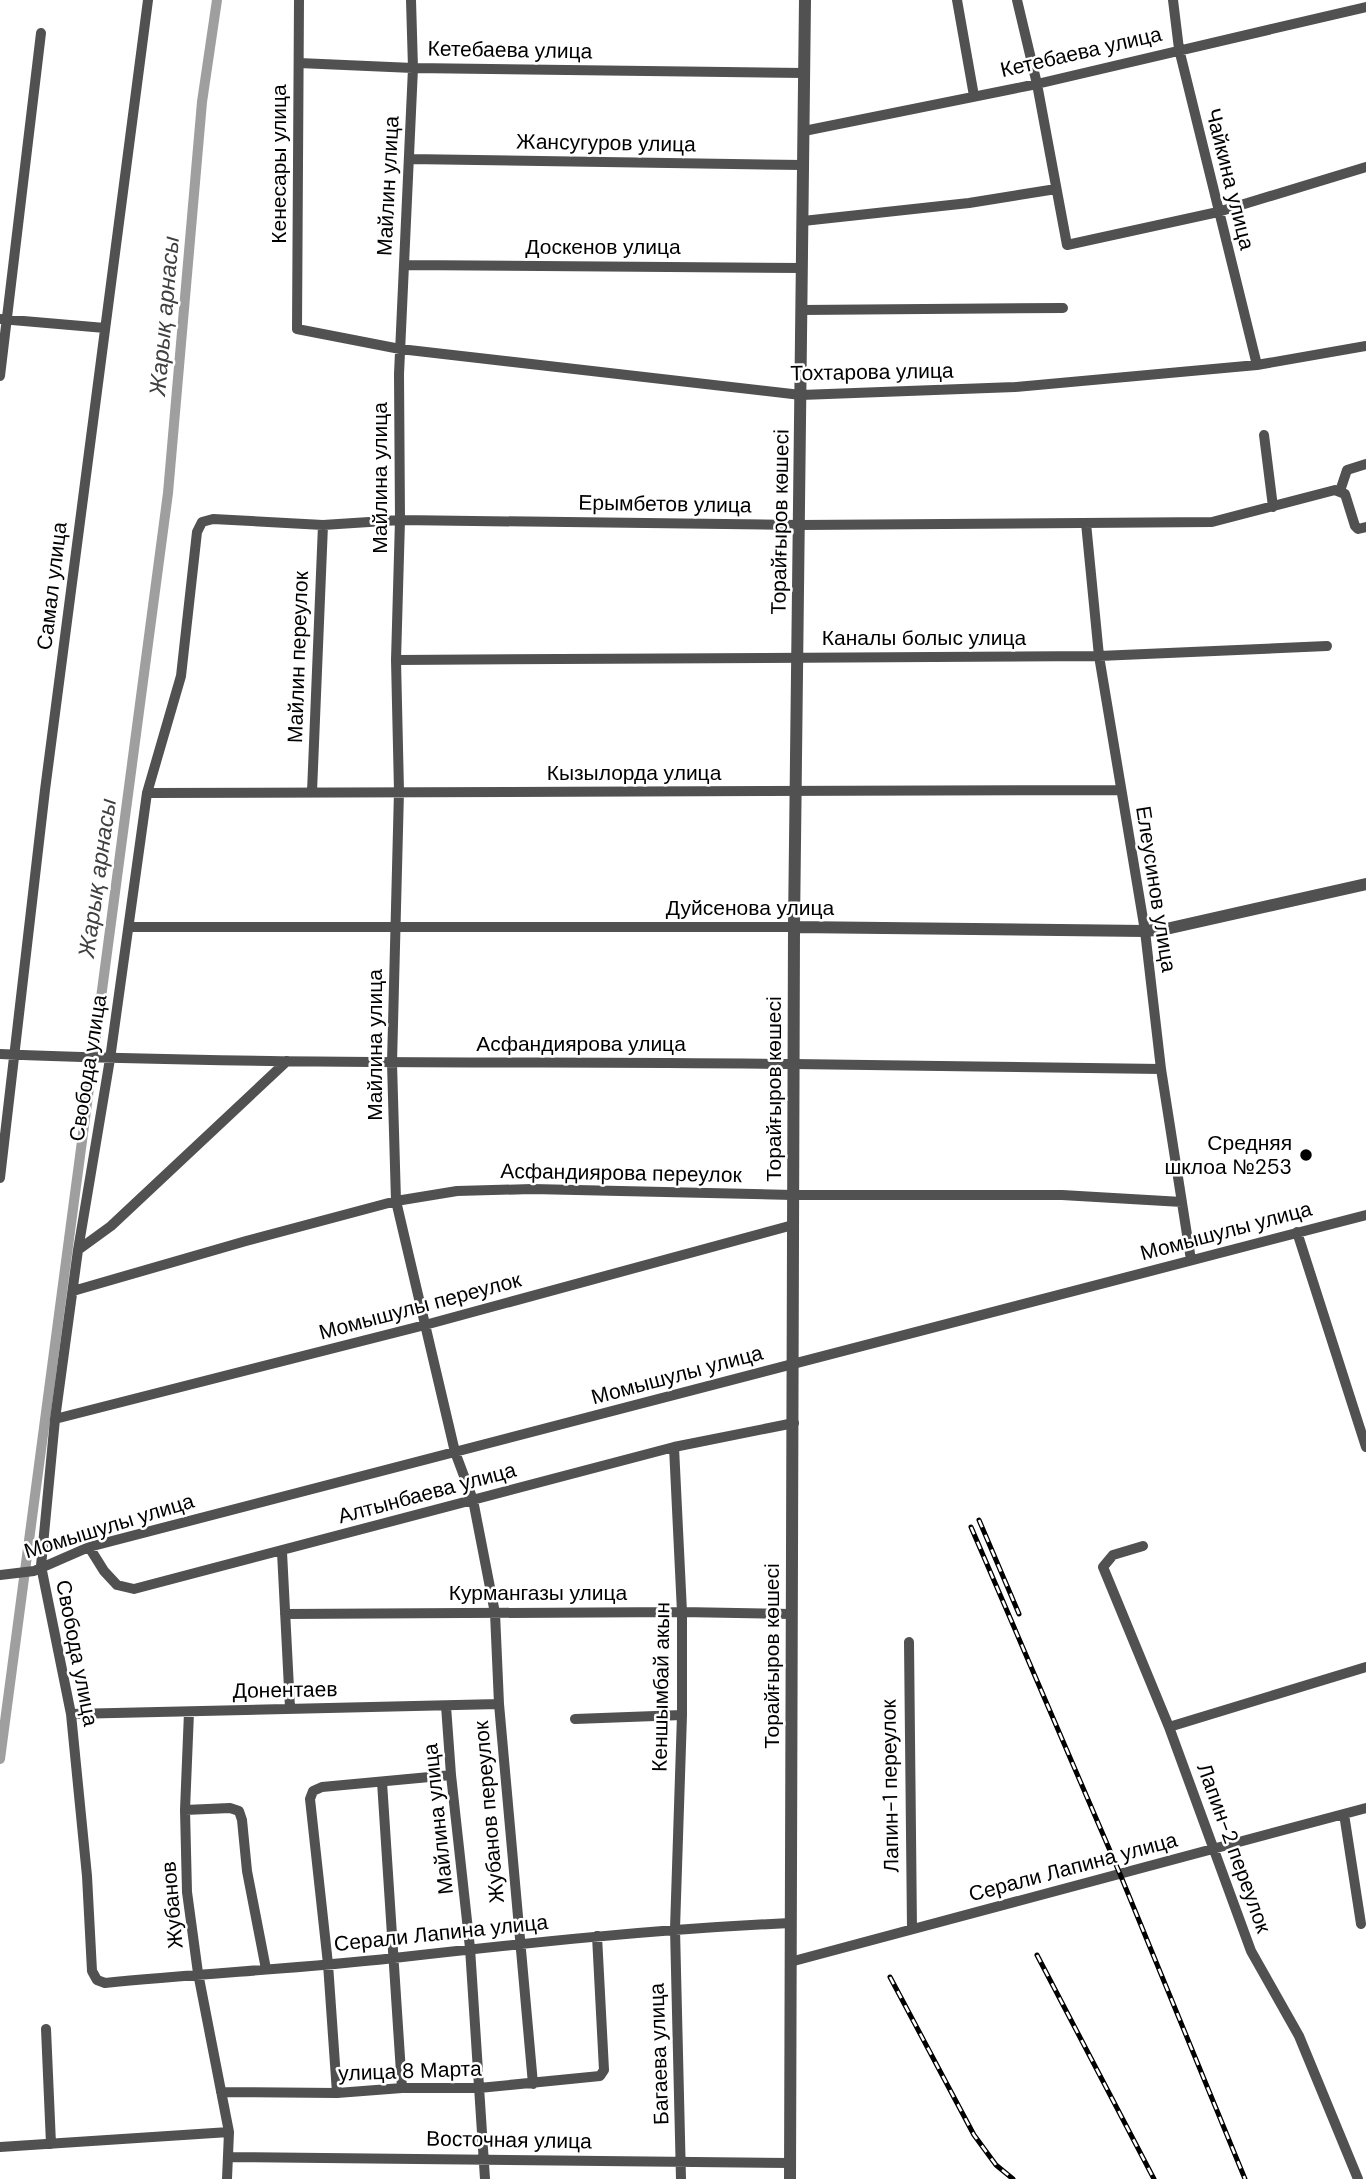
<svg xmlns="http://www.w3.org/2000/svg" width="1366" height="2179" viewBox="0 0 1366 2179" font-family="'DM Sans',sans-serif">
	<rect width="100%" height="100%" fill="#fff"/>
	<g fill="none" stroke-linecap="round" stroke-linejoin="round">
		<path stroke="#9f9f9f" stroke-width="10" d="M0 1759 168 493 202 102 217 0"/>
		<path stroke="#515151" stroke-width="10" d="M299 0 297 329 400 349 801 395 1015 387 1257 365 1366 346
			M411 0 413 68 399 374 400 520 396 660 399 791 392 1063 396 1201 455 1452 473 1500 495 1613 499 1704 533 2084
			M957 0 974 96
			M1017 0 1037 84 1067 245 1218 212 1366 167
			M1173 0 1179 49 1257 365
			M299 63 413 68 804 73
			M804 131 1037 84 1366 7
			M409 159 803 165
			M803 221 969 203 1056 189
			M404 265 802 268
			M801 310 1063 308
			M0 319 105 328
			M0 376 41 33
			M1264 435 1273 507
			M1340 491 1347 470 1366 464
			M1086 523 1099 656 1145 931 1161 1069 1191 1260
			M396 660 1099 656 1327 646
			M312 792 323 525
			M147 793 1120 790
			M129 927H794
			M0 1054C264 1065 529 1061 794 1064 916 1065 1039 1068 1161 1069
			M0 1178 45 790 148 0
			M1297 1232 1366 1447
			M78 1250 111 1226 287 1061
			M73 1291 246 1241 396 1201 457 1191 532 1189 793 1195H1062L1182 1202
			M55 1419 425 1325 793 1225
			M674 1447 682 1612V1715L675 1929 681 2179
			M1143 1546 1113 1555 1103 1567 1169 1727 1251 1951 1299 2036 1358 2179
			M89 1547 104 1571 117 1585 134 1589 674 1447 794 1423
			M282 1552 290 1708
			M0 1575 34 1571 89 1547 1366 1215
			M285 1614 682 1612 792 1614
			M909 1642 912 1929
			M446 1706 451 1775 470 1948 485 2179
			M189 1712 185 1810 187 1892 198 1973 229 2132 227 2179
			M71 1714 499 1704
			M575 1719 682 1715
			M1169 1727 1366 1667
			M382 1782 402 2088
			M185 1810 230 1808 239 1811 242 1820 247 1871 266 1969
			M1344 1814 1361 1924
			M790 1923C657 1929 526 1943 394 1958 298 1969 201 1973 105 1983L97 1980 92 1971 87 1876 71 1714 41 1566 55 1419 78 1250 110 1059 147 793 181 676 197 532 202 522 213 519 323 525 400 520 799 525 1212 522 1335 490 1345 494 1355 526 1358 529 1366 527
			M790 1962 1366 1808
			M46 2029 51 2144
			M221 2092 337 2093 402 2088H479L600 2076 604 2070 597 1936
			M337 2093 328 1964 310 1799 313 1791 322 1787 451 1775
			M0 2147 229 2132
			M229 2157 790 2163"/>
		<path stroke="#515151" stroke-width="12" d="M794 927 1145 931 1166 929 1366 884
			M790 2179 794 927 805 0"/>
		<defs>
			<path id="rail" d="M979 1520 1019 1614
				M971 1527 1120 1874 1245 2179
				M1037 1955 1154 2179
				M890 1977 974 2135 996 2165 1013 2179"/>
		</defs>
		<use href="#rail" stroke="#000" stroke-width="5"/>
		<use href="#rail" stroke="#fff" stroke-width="2.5" stroke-dasharray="8" stroke-linecap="butt"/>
	</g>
	<circle fill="#000" stroke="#fff" stroke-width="2.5" cx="1306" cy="1155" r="7"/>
	<g text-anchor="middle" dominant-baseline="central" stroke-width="5" stroke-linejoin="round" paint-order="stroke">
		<g font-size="21" fill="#000" stroke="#fff">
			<text transform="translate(510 50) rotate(1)">Кетебаева улица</text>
			<text transform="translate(1081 52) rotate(-13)">Кетебаева улица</text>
			<text transform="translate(606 143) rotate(1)">Жансугуров улица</text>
			<text transform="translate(279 164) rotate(-90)">Кенесары улица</text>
			<text transform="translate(1230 179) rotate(76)">Чайкина улица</text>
			<text transform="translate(388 186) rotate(-87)">Майлин улица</text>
			<text x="603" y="247">Доскенов улица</text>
			<text transform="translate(872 372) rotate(-1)">Тохтарова улица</text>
			<text transform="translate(380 478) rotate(-90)">Майлина улица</text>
			<text transform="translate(665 504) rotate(1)">Ерымбетов улица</text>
			<text transform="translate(780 522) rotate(-89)">Торайғыров көшесі</text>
			<text transform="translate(52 586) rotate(-83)">Самал улица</text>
			<text x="924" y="638">Каналы болыс улица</text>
			<text transform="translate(298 657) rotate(-88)">Майлин переулок</text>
			<text x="634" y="773">Кызылорда улица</text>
			<text transform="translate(1156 889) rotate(81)">Елеусинов улица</text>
			<text x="750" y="908">Дуйсенова улица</text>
			<text x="581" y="1044">Асфандиярова улица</text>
			<text transform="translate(375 1045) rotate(-90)">Майлина улица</text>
			<text transform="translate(88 1068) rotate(-81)">Свобода улица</text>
			<text transform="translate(774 1089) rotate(-90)">Торайғыров көшесі</text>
			<text transform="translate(621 1173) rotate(1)">Асфандиярова переулок</text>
			<text transform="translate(1226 1231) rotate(-15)">Момышулы улица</text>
			<text transform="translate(420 1306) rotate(-15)">Момышулы переулок</text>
			<text transform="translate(677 1375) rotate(-15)">Момышулы улица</text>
			<text transform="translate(427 1493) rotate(-15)">Алтынбаева улица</text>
			<text transform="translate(109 1526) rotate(-17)">Момышулы улица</text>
			<text x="538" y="1593">Курмангазы улица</text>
			<text transform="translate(77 1653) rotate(79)">Свобода улица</text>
			<text transform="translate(772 1656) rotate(-90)">Торайғыров көшесі</text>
			<text transform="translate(661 1687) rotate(-89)">Кеншымбай акын</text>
			<text transform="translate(285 1690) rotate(-1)">Донентаев</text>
			<text transform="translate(890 1786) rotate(-91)">Лапин-1 переулок</text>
			<text transform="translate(489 1812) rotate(-95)">Жубанов переулок</text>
			<text transform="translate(438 1819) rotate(-96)">Майлина улица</text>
			<text transform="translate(1234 1848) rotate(70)">Лапин-2 переулок</text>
			<text transform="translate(1073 1867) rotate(-15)">Серали Лапина улица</text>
			<text transform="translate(172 1905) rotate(-95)">Жубанов</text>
			<text transform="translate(441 1933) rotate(-6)">Серали Лапина улица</text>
			<text transform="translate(659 2054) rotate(-92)">Багаева улица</text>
			<text transform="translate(410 2071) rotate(-2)">улица 8 Марта</text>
			<text transform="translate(509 2140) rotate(1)">Восточная улица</text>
		</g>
		<g font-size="21" fill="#000" stroke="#fff" text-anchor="end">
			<text x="1292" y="1143">Средняя<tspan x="1292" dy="24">шклоа №253</tspan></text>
		</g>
		<g font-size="23" font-style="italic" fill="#404040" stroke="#fff">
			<text transform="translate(164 316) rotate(-85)">Жарық арнасы</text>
			<text transform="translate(97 878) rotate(-82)">Жарық арнасы</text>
		</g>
	</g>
</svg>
